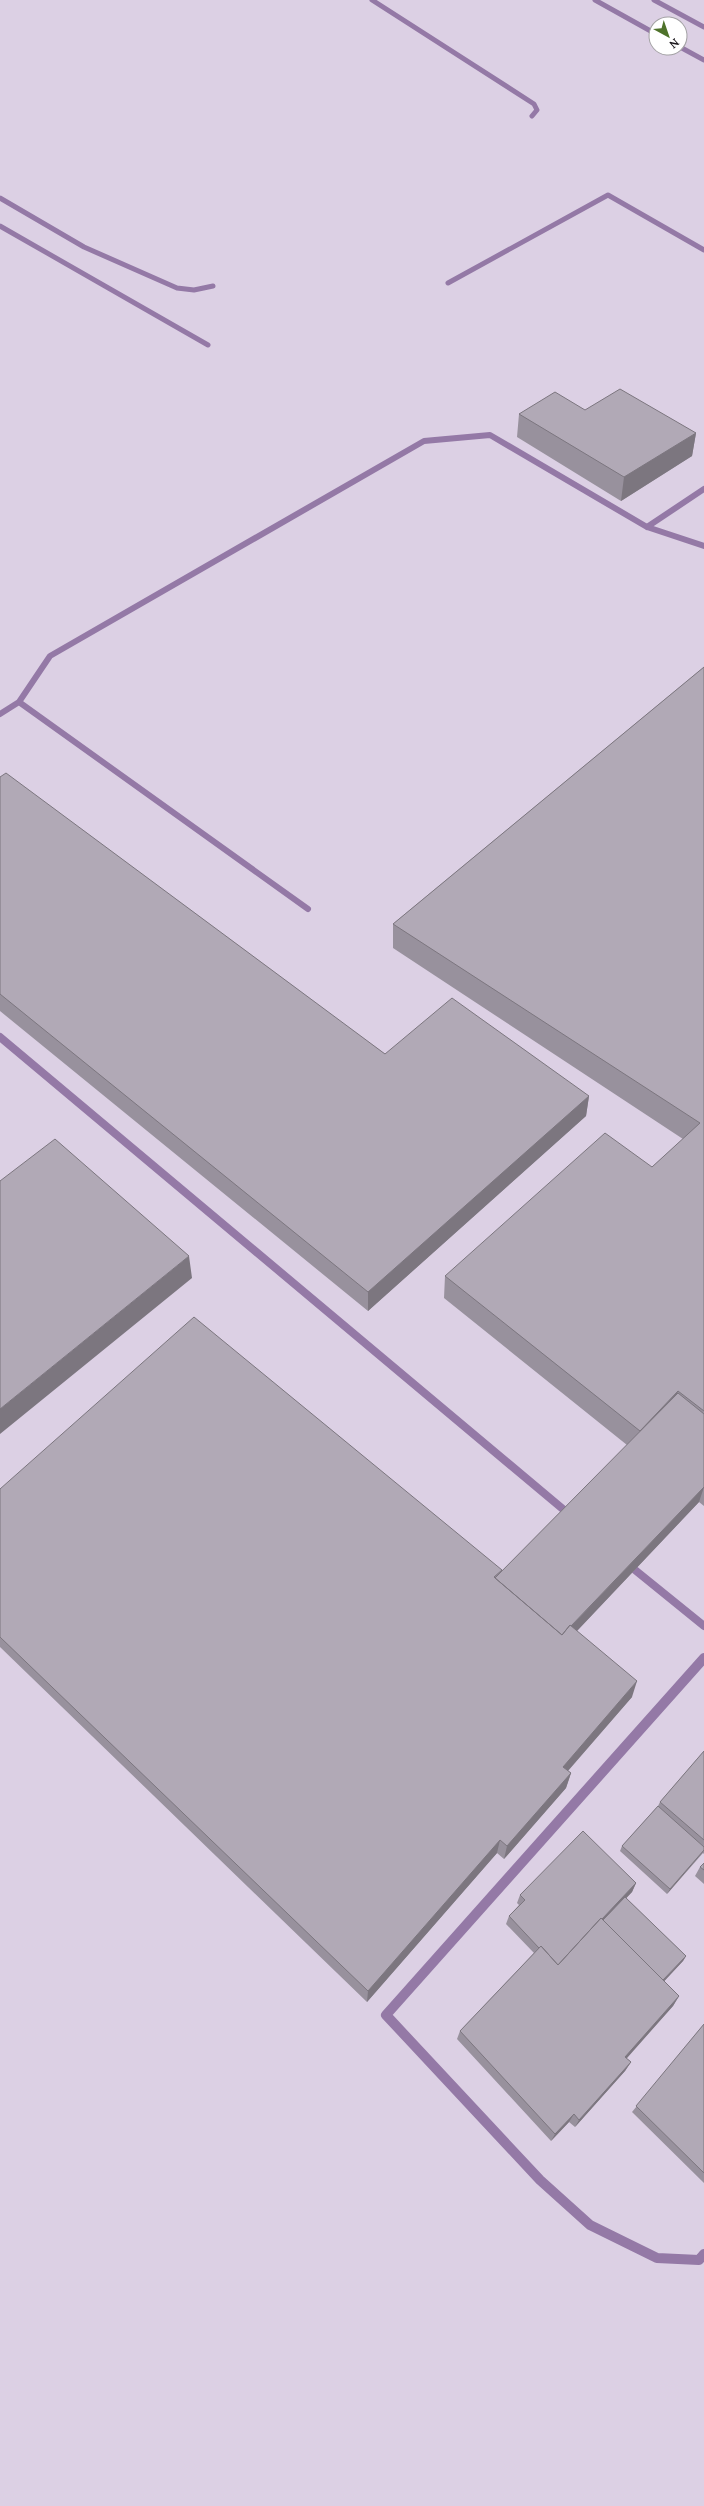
<svg xmlns="http://www.w3.org/2000/svg" width="704" height="2506" viewBox="0 0 704 2506" font-family="Lora,serif">
	<rect width="100%" height="100%" fill="#e5ddeb"/>
	<path fill="#dcd0e4" fill-rule="evenodd" d="M0 0H704V2506H0ZM656 24H680V48H656Z"/>
	<g fill="none" stroke-linecap="round" stroke-linejoin="round">
		<path stroke="#9479a6" stroke-width="5" d="M372 0 534 104 537 110 532 116
			M0 198 84 247 177 288 194 290 213 286
			M0 226 208 345
			M448 283 608 195 704 250"/>
		<path stroke="#9479a6" stroke-width="6" d="M647 527 704 489
			M19 702 308 909
			M0 714 19 702 50 656 424 441 490 435 647 527 704 546"/>
		<path stroke="#9479a6" stroke-width="8" d="M0 1037 570 1515
			M635 1570 704 1626"/>
		<path stroke="#9479a6" stroke-width="10" d="M704 1658 386 2015 540 2180 590 2225 657 2258 699 2260 704 2254"/>
		<path stroke="#9479a6" stroke-width="5" d="M595 0 656 34
			M654 0 704 27
			M680 47 704 60"/>
	</g>
	<path fill="#98919d" d="M585 410 696 433 692 456 621 501 517 437 519 414Z
		M704 667V1506L699 1502 577 1631 632 1697 568 1771 571 1773 566 1788 504 1859 497 1853 367 2002 0 1647V1489L502 1570V1571L627 1445 444 1298 445 1276 652 1167 683 1139 393 948V924Z
		M0 777 385 1054 589 1096 586 1116 368 1311 0 1011Z
		M704 1751V1854L703 1853 667 1894 620 1851 622 1846 658 1806 660 1802Z
		M704 1863V1884L695 1876 700 1867Z
		M636 1883 632 1892 626 1898 686 1956 683 1961 664 1981 679 1996 673 2006 626 2058 631 2062 625 2071 575 2127 569 2122 551 2141 457 2039 460 2031 534 1953 506 1924 509 1916 519 1905 517 1903 520 1895Z
		M704 2024V2183L632 2112Z"/>
	<path fill="#7c767f" d="M696 433 692 456 621 501 624 477Z
		M589 1096 586 1116 368 1311V1292Z
		M189 1256 192 1278 0 1434V1409Z
		M678 1391 672 1411 634 1450 640 1431Z
		M704 1487 699 1502 557 1652 561 1637Z
		M637 1681 632 1697 559 1781 563 1767Z
		M571 1773 566 1788 504 1859 507 1846Z
		M500 1840 497 1853 367 2002 368 1991Z
		M704 1850 702 1853 667 1894 670 1889Z
		M636 1883 632 1892 600 1926 557 1967Z
		M686 1956 683 1961 657 1989 659 1985Z
		M679 1996 673 2006 620 2066 625 2057Z
		M631 2062 625 2071 575 2127 579 2120Z
		M574 2114 569 2122 551 2141 555 2134Z"/>
	<path fill="#b1a9b6" stroke="#7c767f" d="M620 389 696 433 624 477 519 414 555 392 585 410Z
		M704 667V1411L678 1391 640 1431 445 1276 605 1133 652 1167 700 1123 393 924Z
		M6 773 385 1054 452 998 589 1096 368 1292 0 994V777Z
		M55 1139 189 1256 0 1409V1181Z
		M194 1317 502 1570 494 1577 562 1635 570 1625 637 1681 563 1767 571 1773 507 1846 500 1840 368 1991 0 1637V1489Z
		M678 1393 704 1414V1487L571 1626 570 1625 562 1635 495 1578Z
		M704 1751V1840L660 1802Z
		M658 1806 704 1847V1850L670 1889 622 1846Z
		M583 1831 636 1883 602 1919 601 1918 558 1965 541 1946 539 1948 509 1916 525 1900 520 1895Z
		M704 1863V1870L700 1867Z
		M625 1897 686 1956 663 1980 603 1920Z
		M601 1918 679 1996 625 2057 631 2062 579 2120 574 2114 555 2134 460 2031 541 1946 558 1965Z
		M704 2024V2173L636 2106Z"/>
	<g transform="translate(668 36) rotate(140)"><circle r="19" fill="#ffffff" stroke="#a3a2a4"/>
	<path d="M0-3L7 15L0 10L-7 15Z" fill="#4e722a"/>
	<text y="-6" font-size="11" font-weight="bold" text-anchor="middle" fill="#19161b">N</text>
	</g>
</svg>
